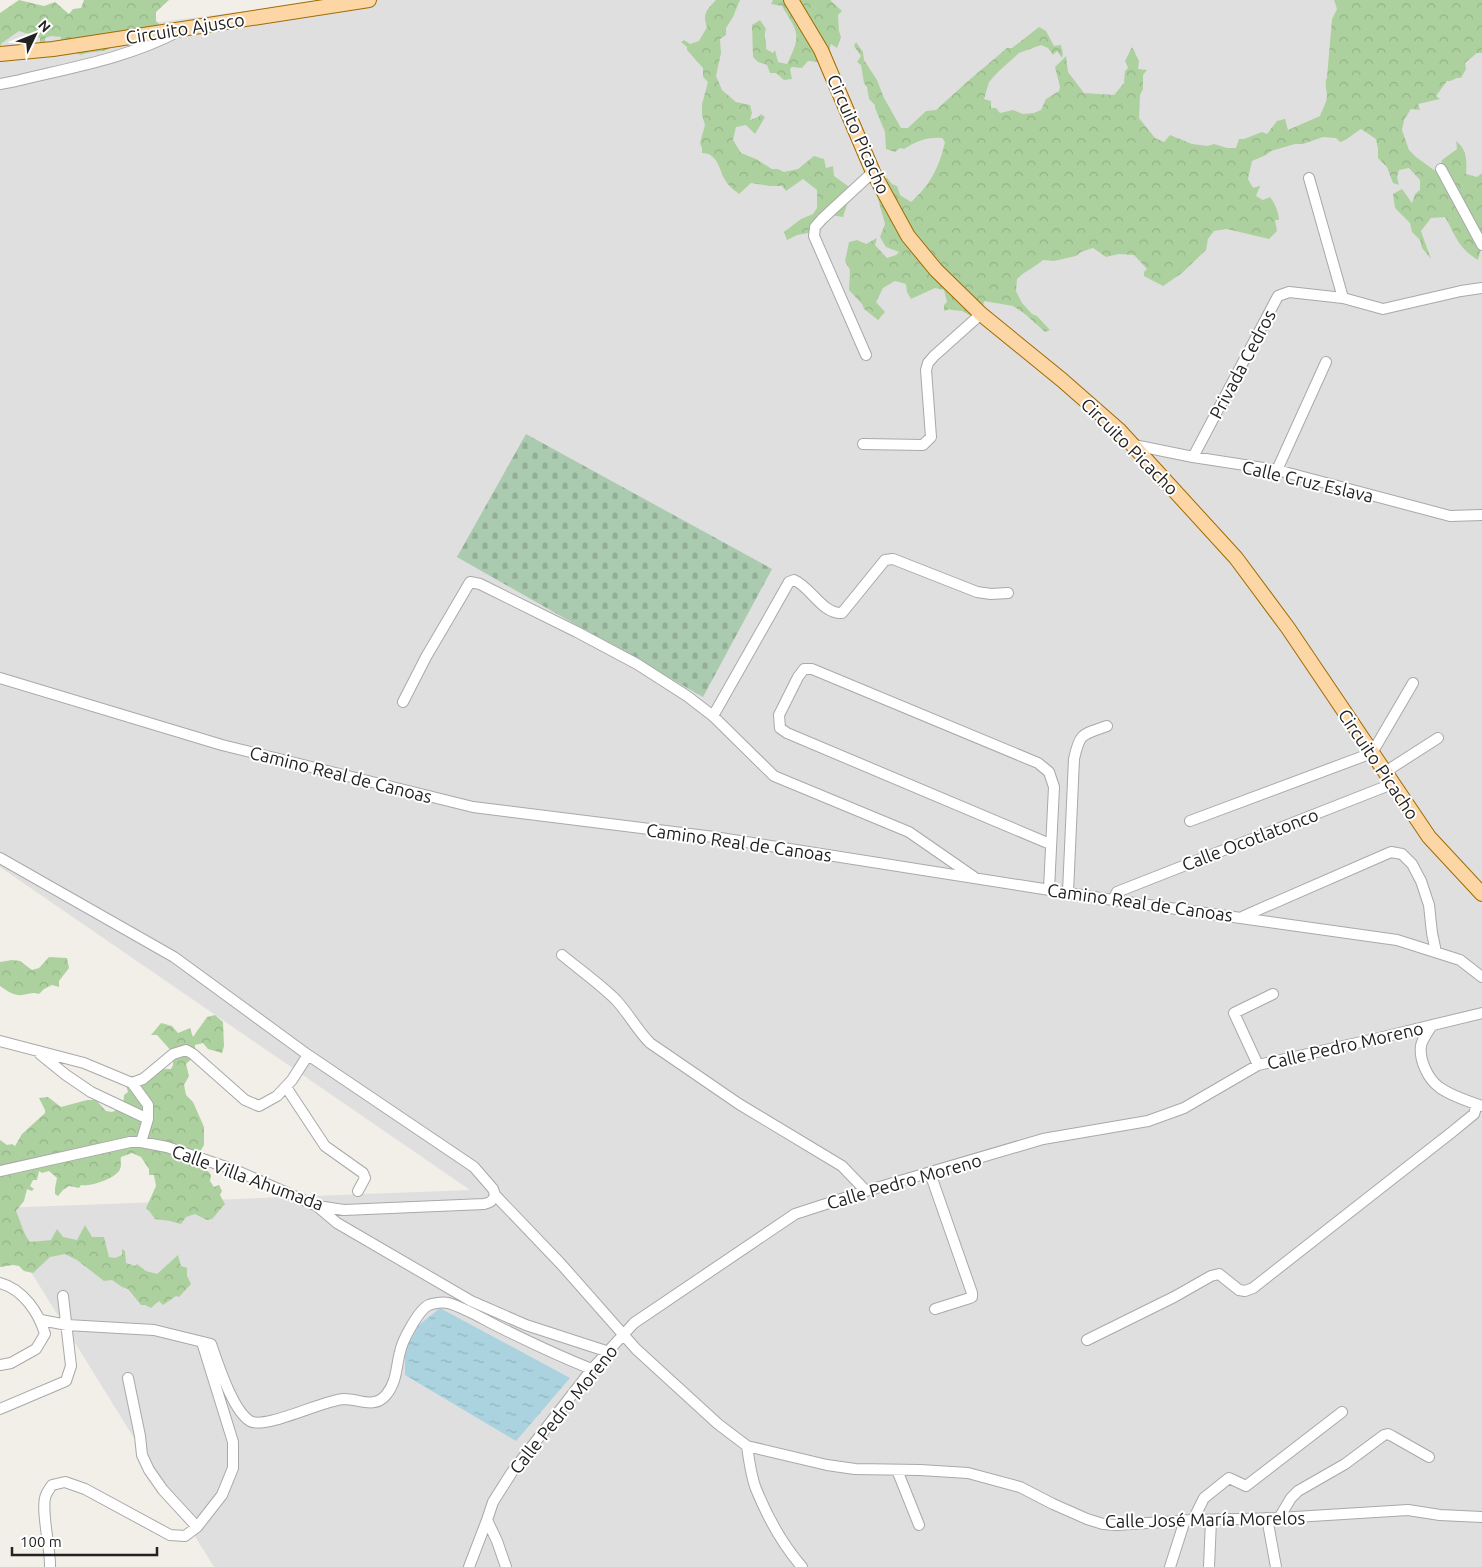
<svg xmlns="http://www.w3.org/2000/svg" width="1482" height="1567" viewBox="0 0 1482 1567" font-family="Ubuntu,sans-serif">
	<defs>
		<pattern id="forest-crowns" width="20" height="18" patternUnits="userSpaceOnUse" patternTransform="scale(1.25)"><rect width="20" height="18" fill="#add19e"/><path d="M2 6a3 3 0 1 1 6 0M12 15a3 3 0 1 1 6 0" fill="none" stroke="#95b388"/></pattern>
		<pattern id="cemetery-stones" width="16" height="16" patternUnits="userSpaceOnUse" patternTransform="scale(1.25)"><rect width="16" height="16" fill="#aacbaf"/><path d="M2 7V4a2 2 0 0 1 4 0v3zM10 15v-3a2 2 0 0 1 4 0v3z" fill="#92ae96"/></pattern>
		<pattern id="water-ripples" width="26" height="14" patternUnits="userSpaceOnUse" patternTransform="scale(1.25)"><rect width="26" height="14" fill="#aad3df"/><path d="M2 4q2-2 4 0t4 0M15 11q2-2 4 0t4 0" fill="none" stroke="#92b5bf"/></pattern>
	</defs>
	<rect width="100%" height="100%" fill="#f2efe9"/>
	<path fill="#e0dfdf" d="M332 0H1475L1482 10V1567H214L0 1222V1208L470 1190 0 867V27L66 34Z"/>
	<path fill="url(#forest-crowns)" d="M19 0 44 6 55 2 69 14 73 9 81 8 84 0H169L156 12V21L159 24 156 34 113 46C105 54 91 50 81 55L72 52H61V37L51 36 45 38 46 52 41 53 40 38 19 31 2 43 0 46V13Z
		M716 0H740L733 17 726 28V35L720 39 721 53 716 76 722 90 736 102 750 105 752 113 750 120 758 117 761 114 765 117 755 134 746 125 736 127 733 140 741 153 756 159 772 169H778L784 172 798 169 814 156 824 159 826 168 833 166 834 176 852 189 843 217 830 215 808 233 797 235 787 240 784 232 801 219 813 214 817 208V190L803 179 786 191 782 186H770L751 183 739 194C735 191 730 187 727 183 719 172 719 153 702 153V148L700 143 705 125 702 115V104L708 82 703 77V68L687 50V47L681 42 684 40 690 44 699 41 707 27C702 13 707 10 716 0Z
		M773 0H830L842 11 838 15 839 31 841 37 837 48 831 44 827 58 819 62 808 61 802 68 792 67 790 69 792 79 784 80 776 73H770L767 65 758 62 753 57 752 25 760 20 766 29C763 36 767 42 766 49L773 53 775 50 778 62 787 64C802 34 798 33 782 6L771 4Z
		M1334 0H1482V53H1477L1465 63 1466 69 1461 78C1455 77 1453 82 1447 81L1436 96 1440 99 1418 104 1420 110 1411 109 1404 120 1402 130 1409 150 1416 157 1434 170 1439 169 1442 160 1457 149 1456 141C1467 149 1467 162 1466 174L1477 177 1482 173V234L1477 235 1481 248 1478 260C1458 248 1456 236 1445 217L1431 218 1421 231 1431 259 1422 248 1420 240 1412 232 1410 223 1395 208 1393 194 1402 189 1412 203 1415 194 1420 190V180L1409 168 1399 170 1397 177 1399 185 1393 183 1387 167 1378 158V149L1376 139 1361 129C1354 133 1348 140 1340 142L1336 138 1323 137 1303 144H1295L1271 151 1266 155 1252 161 1248 179 1253 188 1260 186 1256 196 1263 200 1270 197C1275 203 1279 213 1279 220H1275L1277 231 1269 239 1227 229 1214 231 1208 239 1206 250 1182 273 1163 286 1144 276V272L1147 269 1134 255 1119 254 1106 257 1093 248 1081 252 1076 256 1054 261 1043 260C1034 268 1026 270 1017 279L1016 291 1022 303 1032 314 1037 316 1050 330 1045 332 1025 314 1013 306 984 301 982 312 971 316 962 311 951 310 950 309 944 311V305L947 302 944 290 935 288 911 299 907 292 906 284 895 281 883 288 876 302 885 312 878 320 864 309 862 304 849 290 850 270 845 261 849 242 857 240 866 244 877 238 875 245 887 258 896 255 899 252 886 247 880 237 885 224 875 188 882 178H887L892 184 897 186 900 195 911 202C931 184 939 167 945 142L942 138C925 137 918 141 904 149L900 148 895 152 886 149 885 132 875 108V105L869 99 867 87 864 83 861 65 857 62 861 56 854 46 856 42 863 52 864 60 877 80 884 98 901 128H908L926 111 936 110 968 81 1007 48H1012L1039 27 1046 31 1054 46 1061 45 1063 54 1062 58 1057 51 1053 55 1048 48 1041 45 1019 53 998 72 989 82 984 99 991 101V108H996L1000 113 1013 110 1023 114 1034 113 1041 110 1046 99 1059 91 1060 87 1055 67 1066 56 1068 72 1084 93 1114 95 1124 83 1125 71 1128 68 1125 61 1132 47 1139 61 1138 69 1147 70 1143 75V89L1140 95 1139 118 1155 138 1164 142 1170 135 1192 144 1208 146 1214 144 1227 148H1236L1239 139H1244L1262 132 1267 134 1277 121 1285 119 1288 130 1320 116C1322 110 1326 104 1327 97 1327 90 1324 85 1327 77L1332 19 1337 9Z
		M49 957 67 958 69 968 59 981V987L52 985 44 989 39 994C31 991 26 996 18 995 11 994 6 990 0 986V962L12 960 20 961 32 970 39 968Z
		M215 1015 223 1022 224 1046 222 1053 208 1049 203 1043 195 1045V1056L186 1064 189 1076 184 1085 186 1095 193 1102 204 1127V1145L197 1157 211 1175 210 1181 214 1187 219 1185 222 1191 220 1195 225 1204 212 1219 207 1220 195 1214 186 1217 181 1224 170 1221 155 1219 150 1212 146 1208 156 1186 154 1175H149V1169L141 1157 132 1153 121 1157C120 1161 122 1166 120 1169 117 1178 90 1187 81 1185L79 1188 69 1186 63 1190 58 1196 55 1194V1188L57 1178 49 1171 42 1173 39 1171 37 1180H33L30 1186 34 1189 32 1191 27 1189 24 1201 16 1211C21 1222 23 1234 30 1242L51 1240 57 1229 63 1237 77 1240 85 1225 92 1237H104L109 1257 115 1258 122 1255V1249L125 1251 126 1263 135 1266 137 1264 146 1271 157 1274 178 1255 181 1266 187 1268V1276L191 1284 179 1297 176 1296 163 1305 159 1301 151 1308 145 1305H141L128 1289 122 1287 112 1280 104 1281 77 1260 65 1254 50 1257 33 1273 24 1271 19 1266 13 1265 0 1267V1140L7 1145 12 1144 15 1146 22 1134 45 1113V1110L39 1098 48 1097 61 1107 87 1100H96L106 1111 112 1112 123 1107 124 1095 128 1092 125 1082 155 1073 165 1069H171L173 1065V1053L157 1035H151L161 1023 172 1026 178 1033 190 1028 193 1037 207 1017Z"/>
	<path fill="url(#cemetery-stones)" d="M526 434 772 569 703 697 457 557Z"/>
	<path fill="url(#water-ripples)" d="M440 1308 570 1378 516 1441 405 1375V1351L419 1325Z"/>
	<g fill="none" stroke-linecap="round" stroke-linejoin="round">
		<defs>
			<path id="minor" d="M0 84 16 81C69 68 128 58 177 32
				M1441 169 1482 245
				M1309 178 1343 298
				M866 355 814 236 815 227 822 219 873 172
				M863 444 923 445 931 437 926 370 928 363 934 356 981 314
				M1134 445 1193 457 1277 470 1450 516 1482 515
				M1193 457 1278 296 1289 292 1343 298 1383 309 1461 291 1482 288
				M1277 470 1326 362
				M0 678 222 745 473 807 714 837 1113 900 1397 940 1460 960 1482 977
				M403 702 426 657 470 582 480 584 577 632 637 664 687 696 713 716 774 776 909 832 974 877
				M713 716 785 589 789 582 794 580C811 587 822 614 842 613L885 560 893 559 977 592 991 594 1008 593
				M1385 772 1438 738
				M1190 821 1372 753 1413 683
				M0 858 174 957 308 1055 474 1167 493 1189 495 1195 561 1264 636 1349 718 1424 747 1446 827 1465 855 1469 920 1470 968 1473 1020 1487 1053 1504 1087 1519 1103 1524 1117 1525 1193 1520 1279 1518 1408 1510 1440 1515 1482 1517
				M1049 889 1054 787 1049 772 1038 763 812 669H804L798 677 779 715 780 728 787 733 1050 844
				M1068 892 1074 759C1080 732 1082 735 1107 726
				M1113 900 1117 892 1392 784
				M1244 916 1391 852 1402 854 1412 864 1421 881 1429 905 1432 933 1436 952
				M562 955C580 970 600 984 616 1000 629 1014 637 1030 650 1043L739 1104 842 1166 866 1191
				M1432 1025C1429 1031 1422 1039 1421 1046 1419 1060 1428 1079 1439 1087 1449 1095 1470 1102 1482 1106
				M0 1041 84 1063 132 1083 143 1079 173 1054 186 1050 193 1054 245 1100 259 1106 277 1096 292 1080 308 1055
				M40 1054 66 1075 91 1092 148 1119
				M1258 1065 1234 1013 1273 994
				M132 1083 148 1105V1119L141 1142
				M286 1087 325 1146 363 1173 365 1178 358 1191
				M0 1171 130 1142H141L167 1147 235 1170 317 1206 344 1210 484 1204C490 1203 493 1201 495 1195
				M930 1173 972 1293V1297L970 1298 935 1309
				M318 1207 337 1223 471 1301 526 1325 609 1352
				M0 1283C23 1289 39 1313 45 1334L36 1349 11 1363 0 1365
				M41 1320 67 1325 154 1330 211 1344C218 1364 233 1411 250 1421 265 1430 323 1400 344 1399 360 1399 374 1409 386 1395 397 1382 396 1367 400 1352 402 1341 419 1309 429 1305 433 1303 443 1302 448 1303 465 1308 483 1319 499 1327 530 1342 560 1357 592 1369
				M1087 1340 1174 1297 1211 1276 1219 1274 1239 1290 1245 1291 1253 1288 1452 1132 1474 1114 1477 1105
				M128 1378 140 1436 142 1455 149 1470 163 1490 197 1527
				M0 1409 66 1381 71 1366 63 1296
				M747 1446C749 1460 751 1476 756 1489 767 1516 783 1545 802 1567
				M897 1470 919 1525
				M1267 1518 1276 1567
				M1279 1518 1291 1498 1298 1491 1345 1464 1384 1435 1388 1434 1392 1436 1429 1457
				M487 1520 497 1541 506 1567
				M1193 1520 1204 1498 1229 1478 1246 1486 1342 1412
				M50 1567C51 1550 40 1508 46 1495 47 1492 50 1488 52 1485L65 1482 85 1489 170 1535 185 1536 197 1527 222 1495 233 1468V1442L202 1342
				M469 1567 487 1520 493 1502 512 1472 592 1369 634 1323 795 1214 866 1191 1043 1139 1148 1121 1184 1108 1258 1065 1375 1039 1482 1013
				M1170 1567 1185 1520
				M1209 1567 1211 1520"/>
			<path id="major" d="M791 0 821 50 873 172 908 236 936 270 981 314 1062 380 1119 430 1236 558 1288 628 1429 837 1482 894
				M0 54 53 49 369 0"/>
		</defs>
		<use href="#minor" stroke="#a9a9a9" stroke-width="12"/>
		<use href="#major" stroke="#a06b00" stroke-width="16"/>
		<use href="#minor" stroke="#fff" stroke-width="10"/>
		<use href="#major" stroke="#fcd6a4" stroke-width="14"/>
	</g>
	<g text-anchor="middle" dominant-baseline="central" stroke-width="4" stroke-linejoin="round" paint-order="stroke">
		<g font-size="18" fill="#222" stroke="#fff">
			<text transform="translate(185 28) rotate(-9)">Circuito Ajusco</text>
			<text transform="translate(859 134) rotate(66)">Circuito Picacho</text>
			<text transform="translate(1242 364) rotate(-62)">Privada Cedros</text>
			<text transform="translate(1130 446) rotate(45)">Circuito Picacho</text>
			<text transform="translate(1308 481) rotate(13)">Calle Cruz Eslava</text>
			<text transform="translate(1379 764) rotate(56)">Circuito Picacho</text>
			<text transform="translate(341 774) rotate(14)">Camino Real de Canoas</text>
			<text transform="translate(1250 839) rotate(-21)">Calle Ocotlatonco</text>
			<text transform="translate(739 842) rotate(8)">Camino Real de Canoas</text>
			<text transform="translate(1140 902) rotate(8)">Camino Real de Canoas</text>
			<text transform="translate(1345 1045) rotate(-13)">Calle Pedro Moreno</text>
			<text transform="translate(248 1177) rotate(20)">Calle Villa Ahumada</text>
			<text transform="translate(904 1181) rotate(-16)">Calle Pedro Moreno</text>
			<text transform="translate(563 1409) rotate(-51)">Calle Pedro Moreno</text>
			<text transform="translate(1205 1519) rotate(-1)">Calle José María Morelos</text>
		</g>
	</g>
	<g transform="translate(35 35) rotate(47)" stroke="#ffffff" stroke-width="4" paint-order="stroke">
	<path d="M0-4L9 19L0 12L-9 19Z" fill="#222222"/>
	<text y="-8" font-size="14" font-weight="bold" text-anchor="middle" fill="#222222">N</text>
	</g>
	<path d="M12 1547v8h145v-8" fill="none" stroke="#222222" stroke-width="2.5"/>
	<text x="20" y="1547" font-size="15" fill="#222222" stroke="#ffffff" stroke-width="4" paint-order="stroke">100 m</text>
</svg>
